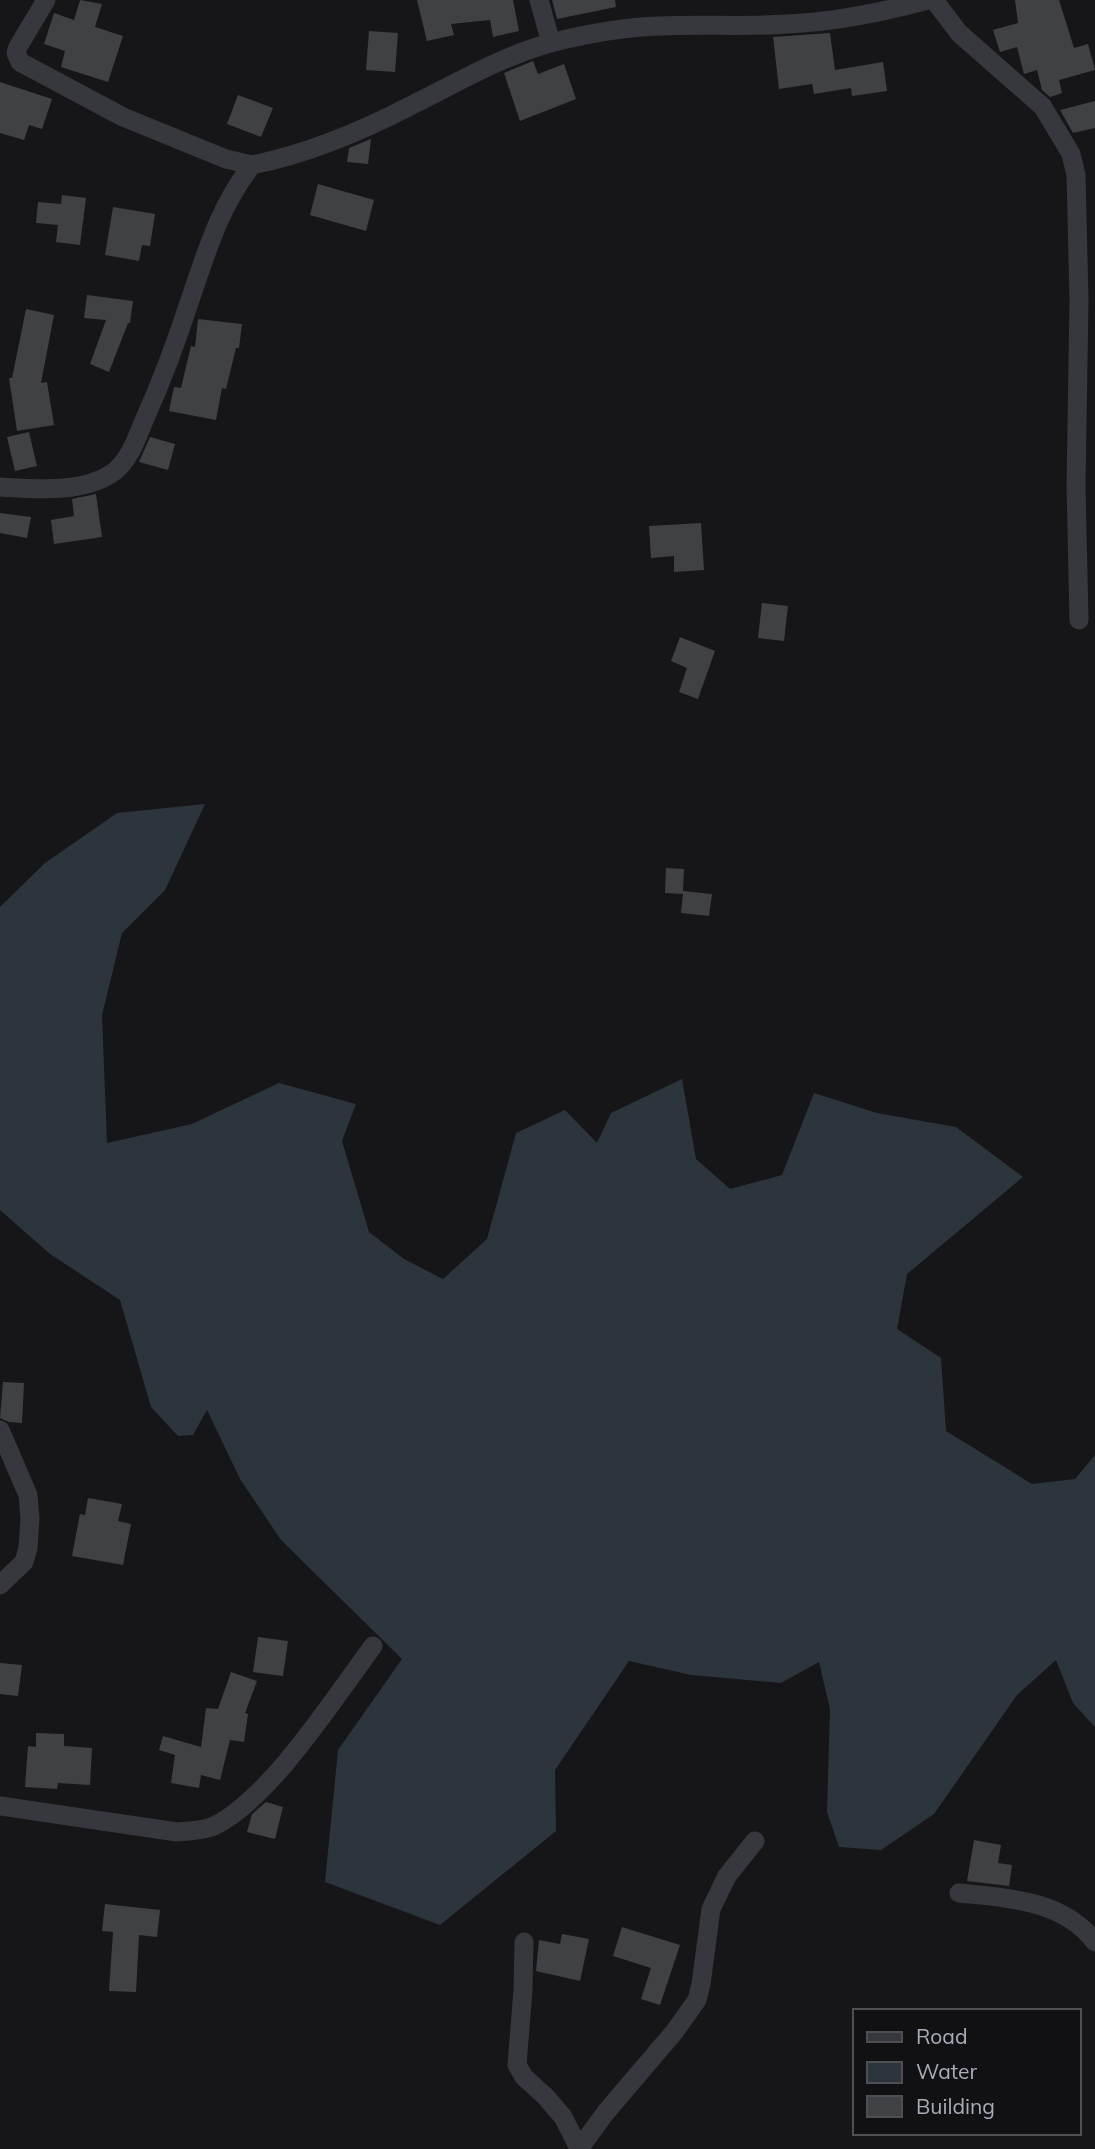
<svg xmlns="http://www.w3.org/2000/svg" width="1095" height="2149" viewBox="0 0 1095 2149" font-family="Mulish,sans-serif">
	<rect width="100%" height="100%" fill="#161618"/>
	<path fill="#2c353c" d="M205 804 165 890 122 933 102 1015 107 1143 192 1124 279 1083 356 1104 342 1141 369 1232 404 1259 443 1279 487 1239 516 1133 565 1110 597 1143 611 1113 682 1079 696 1159 730 1189 782 1175 814 1093 877 1113 956 1127 1023 1177 907 1274 897 1329 941 1358 946 1431 1032 1484 1075 1479 1095 1455V1727L1073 1703 1056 1660 1017 1695 934 1814 881 1850 839 1847 827 1812 830 1709 819 1662 781 1683 691 1675 629 1661 555 1770 556 1831 440 1925 325 1882 338 1750 402 1659 281 1540 240 1479 207 1410 193 1435 178 1436 151 1407 120 1300 50 1254 0 1210V907L45 863 117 813Z"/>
	<path fill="#404145" d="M80 0 102 4 95 27 123 36 108 82 61 67 65 51 44 44 54 13 74 20Z
		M417 0H513L519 31 493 37 490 20 451 24 454 35 427 41Z
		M552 0H615L616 7 557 19Z
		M1015 0H1059L1074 48 1088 44 1095 70 1059 80 1062 93 1050 97 1042 90 1037 70 1024 74 1017 47 1000 52 993 30 1018 23Z
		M369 31 398 33 395 72 366 70Z
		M830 33 835 70 883 62 887 91 852 96 851 88 814 94 812 84 779 89 773 37Z
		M533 61 538 74 564 64 576 99 520 121 504 73Z
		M0 82 52 99 42 129 29 125 24 140 0 133Z
		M238 95 273 108 261 137 227 124Z
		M1095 101V128L1073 133 1060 110Z
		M371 139 368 164 347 162 349 148Z
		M318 184 374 200 366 231 310 215Z
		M62 195 86 198 80 245 56 242 58 225 36 223 38 202 61 204Z
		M113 207 155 214 150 246 142 245 139 261 105 255Z
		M87 295 133 301 130 323H128L109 372 90 364 106 320 84 318Z
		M26 309 54 315 41 383 47 382 54 425 17 431 9 378H12Z
		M198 319 242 324 239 348H236L226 389 222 388 216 420 169 411 174 387 181 388 191 346 195 347Z
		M29 432 37 466 15 471 7 437Z
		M150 437 175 444 168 470 139 462Z
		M96 494 102 537 54 544 51 520 74 516 72 499Z
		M0 513 31 517 27 538 0 533Z
		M701 523 704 570 674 572V556L651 558 649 526Z
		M762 603 788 606 784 641 758 638Z
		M680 637 715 651 698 699 679 692 687 668 671 661Z
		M666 868 684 869 683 891 712 894 709 916 681 913 683 894 665 893Z
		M3 1382 24 1383 22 1423 9 1422 0 1418Z
		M88 1498 122 1504 118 1521 131 1524 123 1565 72 1556 80 1514 85 1515Z
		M258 1637 288 1641 283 1676 253 1672Z
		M0 1663 22 1665 18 1696 0 1694Z
		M231 1672 257 1681 245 1713 248 1714 244 1742 230 1740 220 1780 201 1775 199 1788 171 1783 175 1755 159 1750 163 1736 201 1747 206 1708 218 1709Z
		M36 1733 64 1734V1746L92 1748 90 1785 58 1783 57 1789 25 1787 28 1746 36 1747Z
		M266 1802 283 1807 275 1839 247 1832 252 1814Z
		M974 1840 1001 1845 998 1863 1012 1865 1009 1886 967 1881Z
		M105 1904 160 1910 157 1937 139 1935 136 1992 109 1991 113 1932 102 1931Z
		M622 1927 680 1945 660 2005 641 1999 651 1968 613 1956Z
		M562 1934 589 1939 580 1981 536 1971 539 1940 560 1944Z"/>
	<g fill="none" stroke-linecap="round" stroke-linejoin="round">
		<path stroke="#37383d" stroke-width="19" d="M46 0 18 47 16 53 20 62 123 117 226 159 252 165
			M539 0 551 43
			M934 0 959 33 1043 107 1071 154 1076 175 1079 300 1076 486 1079 620
			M0 487C35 489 85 494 115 471 131 458 138 434 146 416 163 378 177 340 190 300 207 251 219 207 252 165 307 154 360 132 410 106 457 83 500 57 550 43 586 34 623 27 660 26 702 24 745 27 787 24 835 22 883 12 928 0
			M0 1430 28 1495 30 1518 28 1548 24 1562 0 1585
			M0 1806 177 1832C190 1831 202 1831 214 1826 270 1799 335 1697 373 1646
			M959 1893C1008 1898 1063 1900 1095 1942
			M524 1942 523 1990 517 2065 524 2077 546 2097 563 2117 579 2148
			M579 2149 606 2112 675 2031 697 2000 701 1984 711 1909 727 1876 755 1841"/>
	</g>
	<rect x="853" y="2009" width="228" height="126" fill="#111113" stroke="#4d4f55" stroke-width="2"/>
	<rect x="867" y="2032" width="35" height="10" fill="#37383d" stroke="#4d4f55" stroke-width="2"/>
	<text x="916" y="2044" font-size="21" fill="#a8adb8">Road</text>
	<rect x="867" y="2062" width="35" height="21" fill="#2c353c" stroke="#4d4f55" stroke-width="2"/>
	<text x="916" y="2079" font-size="21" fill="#a8adb8">Water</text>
	<rect x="867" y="2096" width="35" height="21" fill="#404145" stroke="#4d4f55" stroke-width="2"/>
	<text x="916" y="2114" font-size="21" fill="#a8adb8">Building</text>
</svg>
